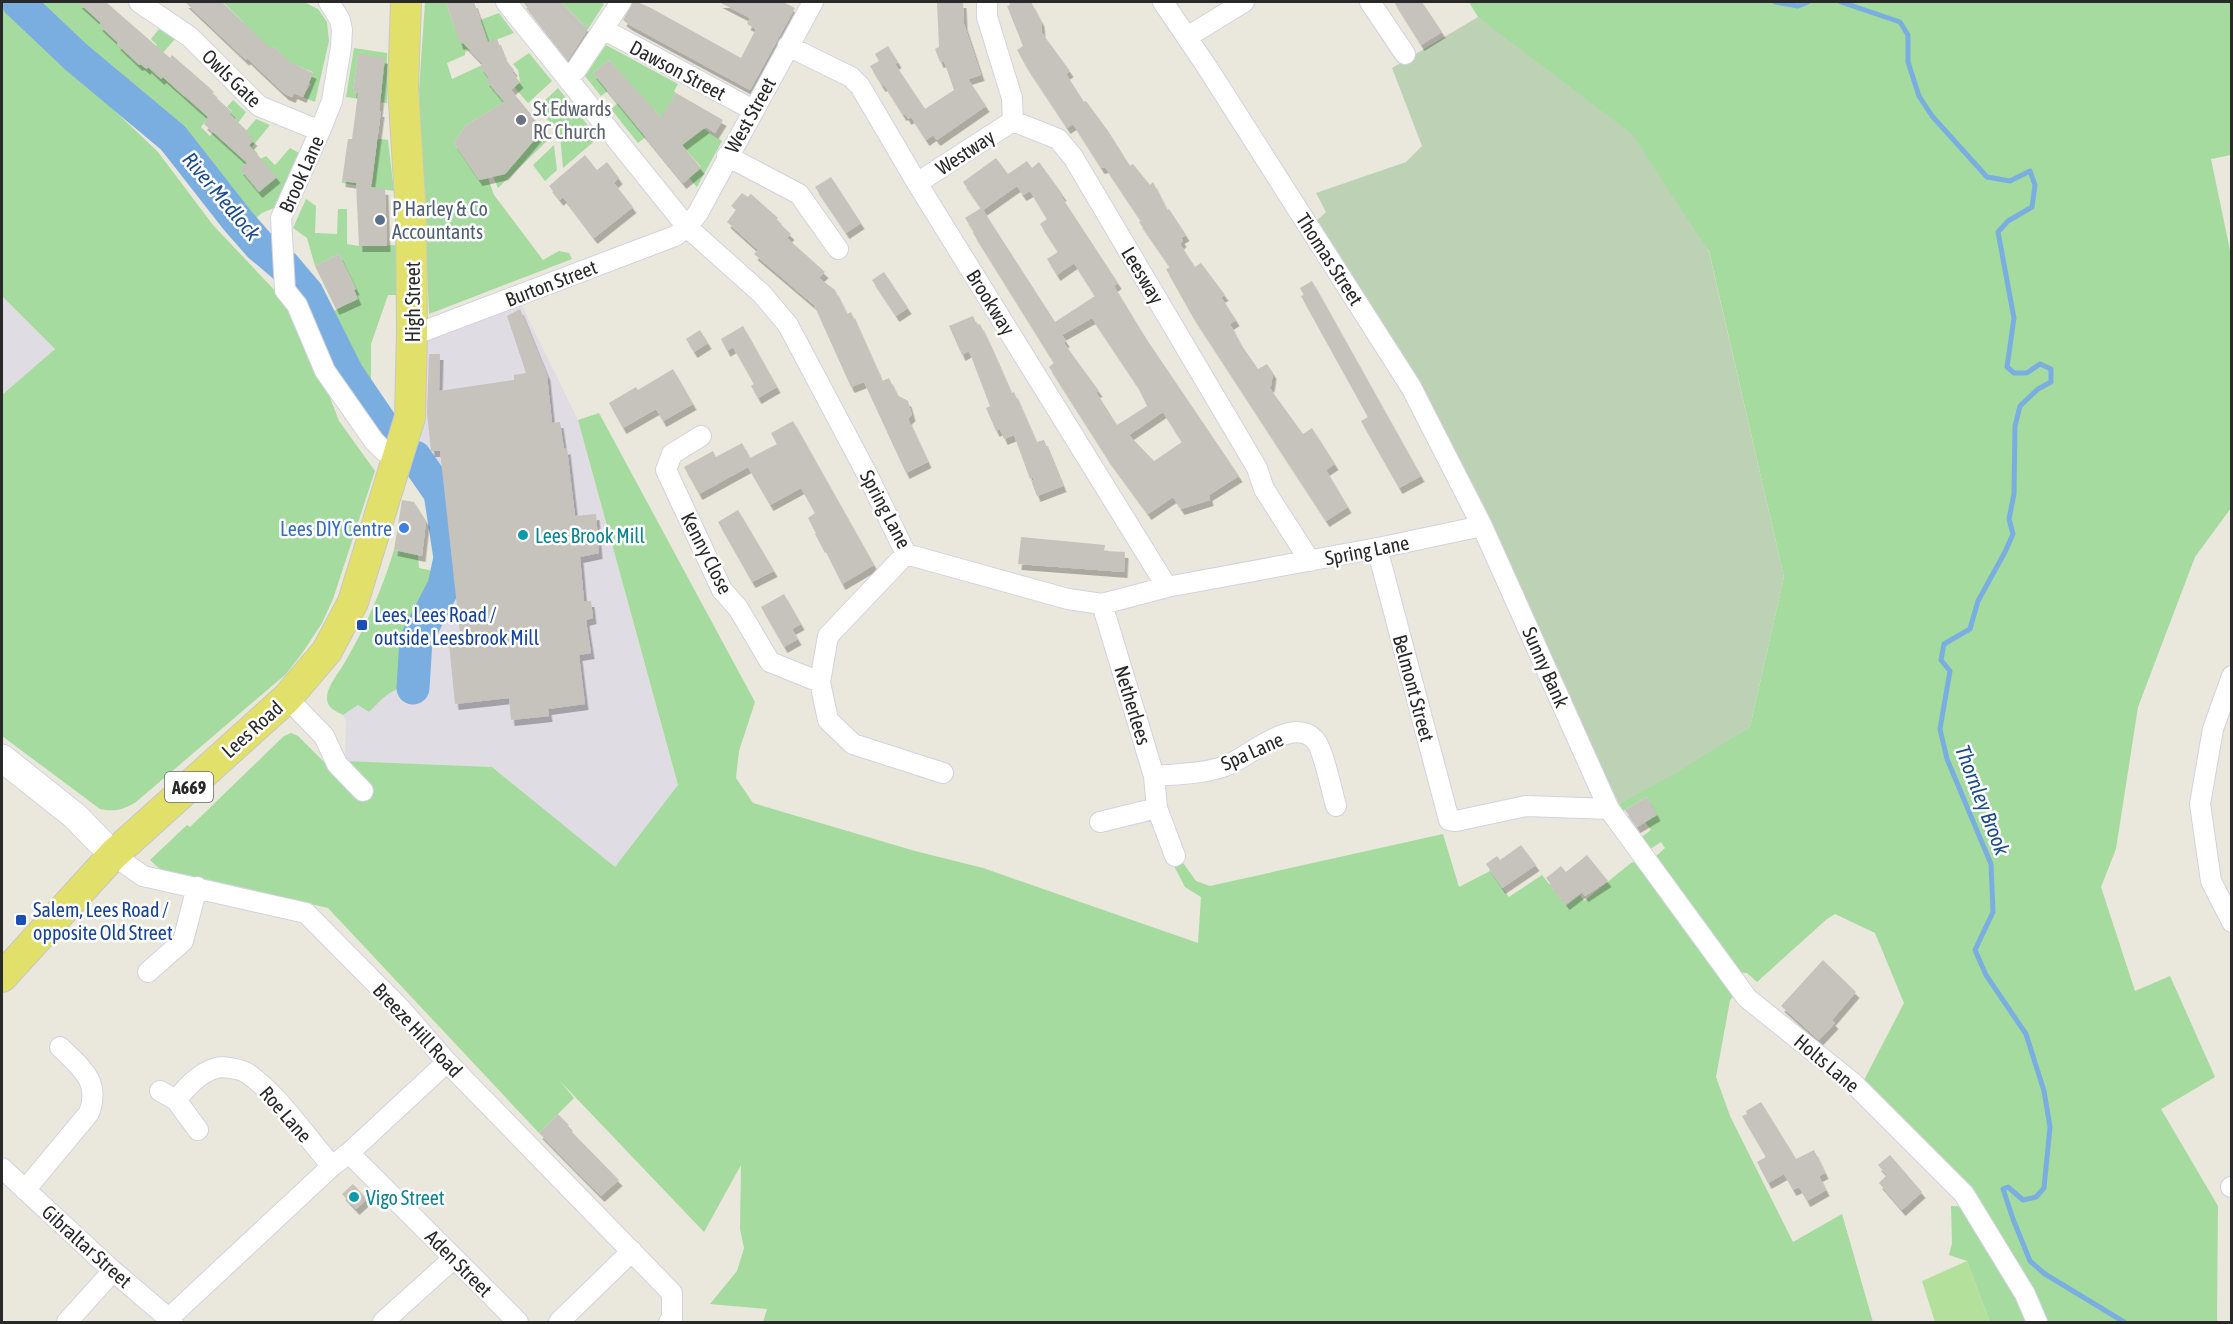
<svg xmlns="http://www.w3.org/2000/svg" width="2233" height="1324" viewBox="0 0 2233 1324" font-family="'Asap Condensed',sans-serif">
	<defs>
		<filter id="shadow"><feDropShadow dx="3.5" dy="6" stdDeviation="0" flood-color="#0004"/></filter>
	</defs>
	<rect width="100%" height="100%" fill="#eae7dc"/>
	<path fill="#e0dce3" d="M2 296 55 349 2 395Z
		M520 302 578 420 678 786 615 868 492 767 345 761 346 720 343 715 358 705 369 712 386 695 395 689 404 686 405 659 409 641 437 588 438 572 421 445 417 397 428 334Z"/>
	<path fill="#a5db9e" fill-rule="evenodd" d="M2 2H81L80 3 101 23 99 25 118 42 117 45 146 69 159 55 154 49 157 45 151 39 159 29 175 39 161 55V79L163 77 184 97 200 80 203 82 190 96 216 107 201 127 210 136 217 128 225 135 237 121 230 114 232 111 227 107 233 100 246 112 238 123 240 156 253 141 246 131 256 119 270 125 252 147 258 154 241 169 266 156 275 165 290 148 299 153 297 164 274 208 262 213 247 225 175 133 30 9 24 24 158 152 213 225 298 315 339 421 375 471 333 599 322 623 303 652 286 674 136 802C123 810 115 812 100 809L2 736V395L55 349 2 296Z
		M214 2H304L318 9 327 22 329 41 315 102 303 97 311 84 309 83 313 72 293 64 283 85 284 57 274 47 257 64H254L252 63 268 47 240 26 243 22 223 2 219 6Z
		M425 2H446L454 26 485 34 480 20 499 13 514 33 465 52V55L447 63 452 79 480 66 491 81 489 83 497 94 514 96 465 126 454 143 479 180 488 178 494 195 543 260 559 251 569 253 572 259 429 314 419 90Z
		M561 2H600L604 4 588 29Z
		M1469 2H2231V155L2211 159 2231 255V508L2195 557 2138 707 2116 849 2101 887 2135 991 2170 976 2215 1077 2161 1109 2218 1206 2217 1322H2049L1978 1197 1863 1082 1904 1003 1875 933 1835 914 1827 919 1757 982 1747 973 1732 972 1653 859 1665 848 1661 842 1649 850 1640 838 1651 830 1645 822 1657 815 1647 797 1623 811 1619 804 1750 727 1784 577 1709 251 1478 17Z
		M606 45 678 84 674 91 676 93 669 105 722 141 697 187 689 178 701 167 682 145 688 140 679 129 674 133 655 110 637 124 646 137 638 143 611 109 618 103 644 100 609 60 593 73 608 91 601 96 585 76Z
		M354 48 387 53V103L346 97ZM358 55 378 89 382 90 381 96 353 92Z
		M529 53 552 81 528 103 514 87 520 81 518 70 513 64Z
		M558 88 598 138 563 168 560 135 538 107Z
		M543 130 550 138 498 188 493 176 505 174Z
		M353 136 388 140 394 191 342 183V181L372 184 377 143Z
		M554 145 557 170 545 181 533 165Z
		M306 199 316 206 315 233 337 234 338 209H347V244L359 246 397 245V295H388L371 344V389L353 366 326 315 357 299 354 290 356 289 339 254 315 266 307 238 293 228Z
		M599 413 755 702 739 751 736 778 753 803 915 851 983 868 1198 943 1201 897 1185 887 1173 864 1181 860 1196 881 1210 886 1443 834 1459 887 1490 871 1509 897 1542 875 1566 906 1580 895 1584 901 1631 863 1638 861 1733 997 1730 1000 1716 1077 1730 1116 1793 1242 1842 1214 1873 1322H763L767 1309 710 1304 737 1271 744 1248 740 1229 741 1165 704 1232 559 1080 574 1098 539 1133 328 908 161 870 150 860 187 825 190 827 284 736 291 733 298 736 335 773 345 761 492 767 615 867 678 785 578 420Z
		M394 550 418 555 419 568 438 572C436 602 419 615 409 640 404 655 405 671 404 687 389 690 380 701 369 712L358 705 343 715C336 711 328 709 327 699 326 687 339 673 345 662 366 626 382 590 394 550Z
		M1951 1206 1967 1207 2030 1322H1990L1967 1261 1949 1255 1952 1243Z"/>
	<path fill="#bdd2b5" d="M1478 17 1632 134 1709 252 1784 577 1750 727 1676 773 1619 804 1482 511 1314 223 1326 212 1316 193 1406 162 1422 146 1392 68Z"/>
	<path fill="#b3e19b" d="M1967 1261 1990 1322H1935L1922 1281Z"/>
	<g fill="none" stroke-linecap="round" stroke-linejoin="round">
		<path stroke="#7aaee1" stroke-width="5" d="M1775 2 1798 6 1808 2
			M1841 2 1900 22 1908 35V62L1919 96 1932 116 1987 177 2010 181 2030 171 2035 185 2032 207 2008 221 1998 232 2014 318 2007 367 2014 373H2027L2040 364 2051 369V382L2038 389 2020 406 2015 426 2014 494 2009 519 2013 534 2005 552 1978 601 1970 629 1944 644 1941 660 1950 671 1940 729 1947 759 1991 864 1993 912 1975 950 1986 975 2026 1034 2044 1091 2050 1127 2044 1188 2036 1197 2023 1200 2008 1187 2003 1189 2013 1219 2030 1261 2045 1274 2124 1322"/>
		<path stroke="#7aaee1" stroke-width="33" d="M18 2 76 57 173 138 238 221 259 245 284 266 307 293 347 373 383 426
			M413 688 416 640 444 586 450 558 440 493 415 457"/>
	</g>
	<path fill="#c5c3bc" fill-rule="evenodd" filter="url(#shadow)" d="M78 2H106L170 58 172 55 203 82 214 92 212 94 232 112 230 114 249 133 248 135 254 140 249 145 277 177 259 192 240 169 247 163 204 124 208 117 163 77 161 79 148 67 147 69 141 64 139 65 117 44 118 43 99 25 101 23Z
		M185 2H222L271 49 274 47 290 62 313 73 303 97 294 93 292 97 285 94 247 58 246 60Z
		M446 2H474L488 42 497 39 505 59 514 70 512 72 520 82 511 90 534 118 530 124 535 120 543 130 505 174 479 180 454 143 465 126 504 102 486 80 489 78 480 66 483 64 463 43 460 44Z
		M523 2H561L588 29 568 60Z
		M633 2H637L651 8 741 58 756 29 747 24 750 18 719 2H783L795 8 750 90 628 24 623 20Z
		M937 2H963L964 24 981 75 968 79 986 106 937 140 933 135 926 140 911 117 908 119 905 114 903 115 884 85 882 86 870 66 879 61 875 54 888 46 898 62 895 64 925 109 954 90 944 61 940 62 935 49 939 47Z
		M1009 2H1031L1041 21 1042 33 1070 71 1066 74 1084 102 1086 101 1108 131 1130 166 1133 164 1150 185 1153 182 1167 210 1169 209 1186 235 1181 238 1183 241 1180 244 1195 267 1201 263 1225 295 1221 297 1236 320 1230 324 1240 343 1258 369 1267 364 1273 373 1271 386 1269 387 1303 434 1312 428 1335 464 1326 470 1348 507 1326 521 1193 317 1166 269 1170 267 1139 222 1141 221 1105 167 1101 168 1073 124 1067 128 1026 66 1017 50 1023 46 1007 6 1010 5Z
		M1394 2H1422L1442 32 1421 45Z
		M358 54 385 58 379 111H381L371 187 385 189 387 246H359L356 183 342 181 348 139H352L354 124 358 93 353 92Z
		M609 60 661 117 676 93 723 120 715 133 706 127 682 145 701 168 683 183 593 73Z
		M585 155 597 170 607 162 619 178 614 183 633 207 594 238 563 197 560 200 549 186Z
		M996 158 1008 174 1027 161 1032 168 1039 162 1063 195 1061 196 1118 283 1114 286 1145 337 1239 476 1209 495 1210 500 1181 509 1173 497 1148 514 1107 458 1049 367 1054 363 973 233 974 232 965 218 981 208 963 182ZM1017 186 1023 195 1030 191 1047 219 1040 224 1058 252 1047 259 1057 275 1074 263 1095 296 1055 322 983 210ZM1092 318 1138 387 1147 406 1117 425 1096 392 1099 391 1064 343 1066 341 1062 335ZM1163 412 1182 442 1154 461 1129 435Z
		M831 177 861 223 846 233 815 187Z
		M742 193 748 197 751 194 778 218 776 220 791 234 787 238 825 272 819 278 835 290 847 314 851 312 882 381 889 378 897 395 908 401 912 415 908 419 928 462 906 473 864 382 851 387 814 305 754 254 758 250 727 222 736 210 731 206Z
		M339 254 356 289 354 290 358 299 336 309 315 266Z
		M884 272 908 308 896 316 872 280Z
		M1312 281 1421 476 1399 488 1361 421 1368 417 1301 296 1304 295 1300 288Z
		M520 309 547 375 552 423 560 422 564 449 567 448 575 516 596 514 599 553 580 557 584 601H591L593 618 586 620 591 653 579 655 585 704 548 709 549 716 511 720 509 698 455 704 449 644 461 643 440 451H431L427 413 429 354H440L439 391 514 380V375L526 373 507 316Z
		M973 316 977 325 980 324 989 343 1011 393 1014 392 1036 442 1044 440 1063 486 1037 496 1032 483 1034 477 1030 479 1014 435 1004 439 1000 429 996 431 986 408 990 406 969 351 962 355 949 326Z
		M743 326 777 387 758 398 751 386 754 384 733 347 727 351 721 339Z
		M700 330 708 343 694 352 686 339Z
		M673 369 693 404 663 421 656 409 623 428 609 403 636 387 638 390Z
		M793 421 874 565 842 584 823 546 822 547 815 534 816 533 808 518 815 513 801 488 770 505 748 467 699 494 684 467 713 451 716 457 742 443 750 458 777 444 771 433Z
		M402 500 414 502 426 521 422 556 394 550Z
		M738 510 774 571 752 582 718 522Z
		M1021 537 1105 545 1104 551 1125 552 1124 572 1018 564Z
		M784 594 801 624 792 629 798 639 784 647 761 607Z
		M1647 797 1657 815 1637 827 1625 810Z
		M1521 845 1536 865 1502 888 1486 864 1497 856 1500 860Z
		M1587 855 1608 881 1585 896 1582 892 1566 904 1546 878 1561 866 1566 872Z
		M1823 960 1856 992 1832 1020 1835 1023 1819 1040 1781 1006Z
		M1761 1102 1796 1159 1814 1150 1825 1173 1819 1176 1826 1190 1807 1201 1799 1187 1793 1190 1784 1174 1768 1183 1757 1162 1766 1157 1742 1116 1747 1114 1746 1111Z
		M558 1114 569 1125 567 1127 619 1180 601 1196 539 1133Z
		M1890 1155 1922 1192 1902 1210 1879 1183 1887 1175 1878 1165Z
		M353 1184 367 1199 356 1209 342 1194Z"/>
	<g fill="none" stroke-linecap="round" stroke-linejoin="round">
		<defs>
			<path id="street" d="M139 2 190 37 259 106 320 131
				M329 2 340 20 342 30 341 47 332 101 320 131 281 218 285 290 297 305 325 371 374 441 384 451 399 456
				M506 2 687 227 762 294 788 325 867 474 906 554 1068 599 1102 604 1167 587 1383 547 1482 526
				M987 2V17L1012 98 1013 121 1058 139 1073 157 1257 468 1264 489 1310 561
				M1163 2 1207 67 1411 387 1482 526 1609 809 1747 998 1853 1083 1964 1194 2025 1294 2037 1322
				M1370 2 1405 54
				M603 29 753 110
				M1187 37 1244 2
				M788 46 851 77 860 86 917 183 1167 587
				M567 77 576 70 621 2
				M727 156 799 194 838 249
				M917 183 1013 121
				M412 331H424L675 236 687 227 698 213 813 2
				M701 436 672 454 666 470 722 590 738 608 770 662 820 682
				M1377 548 1449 820 1456 821 1526 806 1609 809
				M906 554 828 636 820 682 828 720 853 744 943 773
				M1102 604 1154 776 1157 808 1175 856
				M2232 676 2213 729 2200 804 2211 881 2232 922
				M287 698 324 736 337 764 363 791
				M1154 776C1178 774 1205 774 1228 765 1248 757 1293 715 1315 740 1323 748 1332 792 1336 806
				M1100 822 1157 808
				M113 855 143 876 306 913 401 1009 447 1062 672 1293V1319L669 1322
				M148 972 183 941 197 887
				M160 1091 176 1100
				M198 1130 176 1100C187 1087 199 1073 216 1068 223 1066 240 1069 247 1073 276 1092 308 1139 332 1166
				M349 1153 518 1322
				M2 1168 113 1271 173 1322
				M2231 1187H2232
				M25 1190 89 1113C101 1081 81 1068 60 1047
				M169 1318 332 1166 349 1153 447 1062
				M67 1322 113 1271
				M383 1322 454 1258
				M559 1322 632 1251"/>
			<path id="secondary" d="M2 758 75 816 113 855"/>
			<path id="primary" d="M2 977 113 855 287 698 327 651 353 602 410 417 412 331 411 213 403 87 406 2"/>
		</defs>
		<use href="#street" stroke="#d2d2e0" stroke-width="22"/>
		<use href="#secondary" stroke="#d2d2e0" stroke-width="29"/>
		<use href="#primary" stroke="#c7c7c7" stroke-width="32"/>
		<use href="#street" stroke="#fff" stroke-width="20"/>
		<use href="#secondary" stroke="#fff" stroke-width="27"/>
		<use href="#primary" stroke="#e1e06a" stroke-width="30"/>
	</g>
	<circle fill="#6b7280" stroke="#fff" stroke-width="2" cx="521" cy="120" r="6"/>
	<circle fill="#5c6f8a" stroke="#fff" stroke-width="2" cx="380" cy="220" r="6"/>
	<circle fill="#3f7fe0" stroke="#fff" stroke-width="2" cx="404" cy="528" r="6"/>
	<g fill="#0f9aa8" stroke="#fff" stroke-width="2">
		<circle cx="523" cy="535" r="6"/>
		<circle cx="354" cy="1197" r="6"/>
	</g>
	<g fill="#1a4fb4" stroke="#fff" stroke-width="2">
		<rect x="356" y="619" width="12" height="12" rx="3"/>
		<rect x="15" y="914" width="12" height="12" rx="3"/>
	</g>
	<g text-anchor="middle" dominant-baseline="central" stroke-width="5" stroke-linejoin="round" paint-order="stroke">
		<rect fill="#fff" stroke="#696969" stroke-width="1.5" x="165" y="772" width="48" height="30" rx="4.5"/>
		<g font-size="18" font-weight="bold" fill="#292929">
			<text x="189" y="787">A669</text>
		</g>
		<g font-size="20" fill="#292929" stroke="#fff">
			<text transform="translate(678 70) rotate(28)">Dawson Street</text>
			<text transform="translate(232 78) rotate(44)">Owls Gate</text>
			<text transform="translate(750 115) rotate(-61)">West Street</text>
			<text transform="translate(965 152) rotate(-33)">Westway</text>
			<text transform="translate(301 174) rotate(-66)">Brook Lane</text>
			<text transform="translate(1330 259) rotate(57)">Thomas Street</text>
			<text transform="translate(1143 275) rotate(59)">Leesway</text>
			<text transform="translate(551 283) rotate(-21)">Burton Street</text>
			<text transform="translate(412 302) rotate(-90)">High Street</text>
			<text transform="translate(991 302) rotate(58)">Brookway</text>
			<text transform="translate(886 509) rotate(62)">Spring Lane</text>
			<text transform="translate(1367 550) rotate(-11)">Spring Lane</text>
			<text transform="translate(707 553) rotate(63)">Kenny Close</text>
			<text transform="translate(1546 667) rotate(66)">Sunny Bank</text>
			<text transform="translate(1414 688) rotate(75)">Belmont Street</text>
			<text transform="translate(1133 705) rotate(73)">Netherlees</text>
			<text transform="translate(252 729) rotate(-42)">Lees Road</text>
			<text transform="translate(1252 751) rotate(-24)">Spa Lane</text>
			<text transform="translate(418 1030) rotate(47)">Breeze Hill Road</text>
			<text transform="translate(1827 1063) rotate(40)">Holts Lane</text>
			<text transform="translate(286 1114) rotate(49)">Roe Lane</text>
			<text transform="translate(87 1246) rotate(42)">Gibraltar Street</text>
			<text transform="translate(459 1263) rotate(45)">Aden Street</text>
		</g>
		<g font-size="20" fill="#5b616d" stroke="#fff" text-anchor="start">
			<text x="533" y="108">St Edwards<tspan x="533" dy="23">RC Church</tspan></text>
		</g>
		<g font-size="20" fill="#4e5e75" stroke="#fff" text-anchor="start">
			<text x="392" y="208">P Harley &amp; Co<tspan x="392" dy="23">Accountants</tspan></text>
		</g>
		<g font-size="20" fill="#366cbe" stroke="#fff" text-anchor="end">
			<text x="392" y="528">Lees DIY Centre</text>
		</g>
		<g font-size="20" fill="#0d838f" stroke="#fff" text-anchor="start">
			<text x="535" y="535">Lees Brook Mill</text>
			<text x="366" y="1197">Vigo Street</text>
		</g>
		<g font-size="20" fill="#164399" stroke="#fff" text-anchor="start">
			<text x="374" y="614">Lees, Lees Road /<tspan x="374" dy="23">outside Leesbrook Mill</tspan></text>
			<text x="33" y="909">Salem, Lees Road /<tspan x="33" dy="23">opposite Old Street</tspan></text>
		</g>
		<g font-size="21" font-style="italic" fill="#1b4b8b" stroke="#fff">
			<text transform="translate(222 196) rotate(50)">River Medlock</text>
			<text transform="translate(1983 800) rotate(69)">Thornley Brook</text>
		</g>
	</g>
	<rect width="2233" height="1324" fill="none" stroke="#292929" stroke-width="6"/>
</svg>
